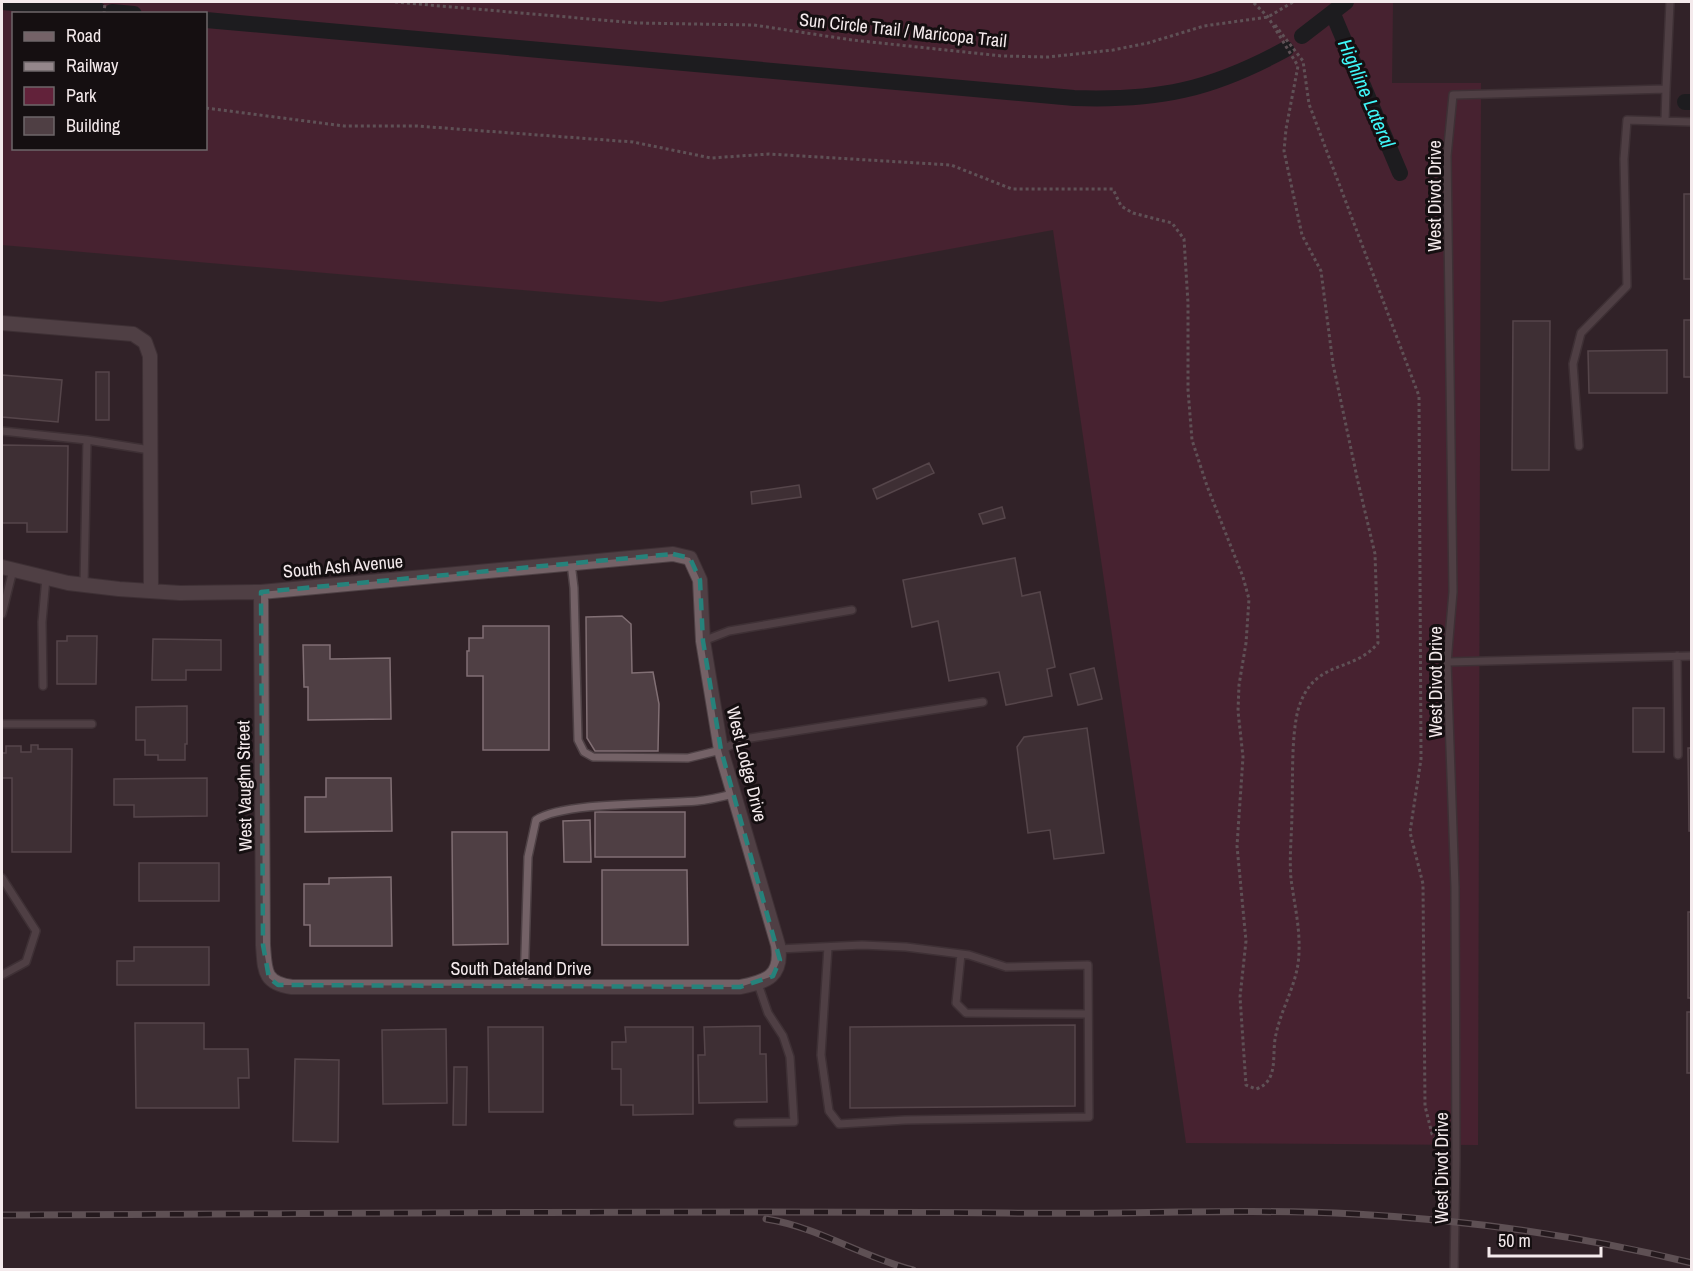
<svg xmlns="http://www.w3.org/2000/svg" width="1693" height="1271" viewBox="0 0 1693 1271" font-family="'Archivo Narrow',sans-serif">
	<rect width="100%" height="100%" fill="#322328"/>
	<path fill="#62223a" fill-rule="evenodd" d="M2 2H1393L1392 83H1481L1478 1145 1186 1143 1053 230 661 302 2 245ZM14 14H206V148H14Z"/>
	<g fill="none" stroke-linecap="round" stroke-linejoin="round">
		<path stroke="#061515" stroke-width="16" d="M2 2 98 10
			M112 12 134 14
			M1333 14 1400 173
			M206 20 1074 98C1158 101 1211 90 1286 49
			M1302 36 1346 2
			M1685 102H1692"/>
	</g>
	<path fill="#4f3f44" stroke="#816f74" stroke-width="1.5" d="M1684 194H1692V279H1684Z
		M1684 320H1692V377H1684Z
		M1513 321H1550L1549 470H1512Z
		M1667 350V393H1589L1588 351Z
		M96 372H109V420H96Z
		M2 375 62 380 58 422 2 417Z
		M2 445 68 446 67 532H27V523H2Z
		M929 463 934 473 877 499 873 489Z
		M799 485 801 497 752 504 751 492Z
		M1002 507 1005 518 983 524 979 514Z
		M1015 558 1022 596 1040 592 1055 667 1047 669 1052 696 1006 705 999 672 949 681 938 621 912 627 903 580Z
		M622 616 631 624 632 673 653 672 659 704 658 751H595L587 738 586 617Z
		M483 626H549V750H483V676H467V651H469V638H483Z
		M67 636H97L96 684H57V641H67Z
		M153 639 221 640V670H186V680H152Z
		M303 645H330V659L390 658 391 719 308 720V687H304Z
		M1094 668 1102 699 1078 705 1070 674Z
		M187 706V744H185V760H158V755H145V740H136V707Z
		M1633 708H1664V752H1633Z
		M1087 728 1104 853 1054 859 1050 830 1028 833 1017 747 1024 737Z
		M31 745H38V749H72L71 852H12V778H2V753H6V746H21V752H31Z
		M1688 748H1692V831H1689Z
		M207 778V816L134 817V805H114V779Z
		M326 778H391L392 831 305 832V797H326Z
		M595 812H685V857H595Z
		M590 820 591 862H564L563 821Z
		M452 832H507L508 944 453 945Z
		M139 863H219V901H139Z
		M602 870H687L688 945H602Z
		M391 877 392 946H310V925H304V884H329V878Z
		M1688 912H1692V998H1688Z
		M134 947H209V985H117V961H134Z
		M1687 1012H1692V1073H1687Z
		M135 1023H204V1049H248L249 1078H238L239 1108H136Z
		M1075 1025V1106L850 1108V1027Z
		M760 1026V1054H766L767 1102 699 1103 698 1055H705L704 1027Z
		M488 1027H543V1112H489Z
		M625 1027H693V1114L633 1115V1105H621V1069H612V1042H626Z
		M446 1029 447 1103 383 1104 382 1030Z
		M295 1059 339 1060 338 1142 293 1141Z
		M454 1067H467L466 1125H453Z"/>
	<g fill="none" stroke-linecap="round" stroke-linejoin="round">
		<defs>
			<path id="lane" d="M1666 89 1670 2
				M2 431 87 440
				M1579 446 1573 364 1581 333 1627 286 1624 159 1627 120 1692 122
				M571 563 574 588 578 740 584 752 593 757 688 758 721 750 744 739 983 702
				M84 585 87 440 150 450
				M2 614 13 570
				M703 641 729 631 852 610
				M1677 656 1678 755
				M1447 662 1692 656
				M43 686 42 622 46 578
				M2 724H92
				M2 878 36 931 26 962 2 975
				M779 949 862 945 906 947 969 955 1006 967 1088 965 1089 1117 905 1120 839 1124 829 1111 821 1055 828 947
				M961 954 956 1003 966 1013 1088 1014
				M524 986 528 857 536 820C562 802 661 804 697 801 709 800 721 797 733 794
				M738 1123 794 1122 790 1057 783 1036 768 1013 758 984
				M1454 1270 1456 1160 1455 887 1447 662 1453 592 1447 156 1453 95 1666 89 1665 121"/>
			<path id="street" d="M2 323 133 334 145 342 150 356 151 591
				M2 567 68 583 119 589 180 593 261 592 673 554 690 558 700 580 703 641 721 750 778 945C783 976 767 982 740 987H292C263 983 265 970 263 945L261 592"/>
		</defs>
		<use href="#lane" stroke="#4e4145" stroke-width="10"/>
		<use href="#street" stroke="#4e4145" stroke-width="16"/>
		<path stroke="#978a8e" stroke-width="3" stroke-dasharray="3 3" stroke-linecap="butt" d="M395 2 636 23 754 25 852 40 1002 56 1048 57 1113 50 1148 43 1204 26 1268 17 1293 2
			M104 14 105 2
			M1275 25 1303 61 1309 104 1419 396 1421 759 1410 832 1423 884 1425 1106 1432 1134 1444 1147
			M206 108 344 126H417L633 142 711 158 769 154 951 165 1012 189H1113L1121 206 1133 213 1172 223 1184 239 1188 303V390L1192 440 1207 486 1243 577 1249 599 1246 643 1239 685 1238 711 1243 757 1237 846 1246 941 1240 997 1246 1085 1256 1089C1280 1081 1271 1054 1276 1034 1282 1006 1299 981 1299 951 1300 927 1294 902 1291 879 1289 856 1292 833 1292 810 1293 781 1291 738 1298 710 1313 658 1353 674 1378 643L1375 554 1358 482 1333 364 1321 271 1302 235 1284 151 1286 129 1298 66 1268 17 1253 2"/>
		<use href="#lane" stroke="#746267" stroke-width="7"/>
		<use href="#street" stroke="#746267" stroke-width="14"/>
		<defs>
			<path id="rail" d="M2 1215C336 1214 671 1210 1006 1213 1122 1215 1239 1208 1355 1214 1468 1220 1582 1236 1692 1263
				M766 1219C818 1227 862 1257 913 1270"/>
		</defs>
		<use href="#rail" stroke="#94878b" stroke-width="7"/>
		<use href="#rail" stroke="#150f11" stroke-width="4.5" stroke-dasharray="14" stroke-linecap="butt"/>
	</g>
	<path d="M0 0H1693V1271H0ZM673 554 690 558 700 580 703 641 721 750 780 960 773 976 740 987 278 985 269 978 263 945 261 592Z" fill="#322328" fill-opacity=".55" fill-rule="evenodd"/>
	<path fill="none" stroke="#26827b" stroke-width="4.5" stroke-dasharray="12 8" stroke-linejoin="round" d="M673 554 690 558 700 580 703 641 721 750 780 960 773 976 740 987 278 985 269 978 263 945 261 592Z"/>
	<g text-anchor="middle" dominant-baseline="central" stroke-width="6" stroke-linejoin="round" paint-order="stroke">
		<g font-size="18" fill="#f4eaec" stroke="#150f11">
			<text transform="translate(903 30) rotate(6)">Sun Circle Trail / Maricopa Trail</text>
			<text transform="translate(1434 196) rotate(-90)">West Divot Drive</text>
			<text transform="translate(343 566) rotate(-5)">South Ash Avenue</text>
			<text transform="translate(1435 682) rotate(-90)">West Divot Drive</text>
			<text transform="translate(747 764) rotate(76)">West Lodge Drive</text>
			<text transform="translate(244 786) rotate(-91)">West Vaughn Street</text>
			<text x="521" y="968">South Dateland Drive</text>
			<text transform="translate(1441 1168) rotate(-90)">West Divot Drive</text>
		</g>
		<g font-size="20" font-style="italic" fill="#3ff7f9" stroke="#150f11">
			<text transform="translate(1367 93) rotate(67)">Highline Lateral</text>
		</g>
	</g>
	<rect width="1693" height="1271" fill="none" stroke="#f4eaec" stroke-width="6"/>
	<rect x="12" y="12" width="195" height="138" fill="#150f11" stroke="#6e6769" stroke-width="1.5"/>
	<rect x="24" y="32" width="30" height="9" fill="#746267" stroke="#6e6769" stroke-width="1.5"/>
	<text x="66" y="42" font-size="18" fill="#f4eaec">Road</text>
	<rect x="24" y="62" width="30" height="9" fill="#94878b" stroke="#6e6769" stroke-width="1.5"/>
	<text x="66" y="72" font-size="18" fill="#f4eaec">Railway</text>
	<rect x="24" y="87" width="30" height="18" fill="#62223a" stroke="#6e6769" stroke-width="1.5"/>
	<text x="66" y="102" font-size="18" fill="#f4eaec">Park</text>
	<rect x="24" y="117" width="30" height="18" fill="#4f3f44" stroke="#6e6769" stroke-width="1.5"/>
	<text x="66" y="132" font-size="18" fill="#f4eaec">Building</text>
	<path d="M1489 1247v9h112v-9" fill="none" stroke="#f4eaec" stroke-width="3"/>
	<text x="1498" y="1247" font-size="18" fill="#f4eaec" stroke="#150f11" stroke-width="4.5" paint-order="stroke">50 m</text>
</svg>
